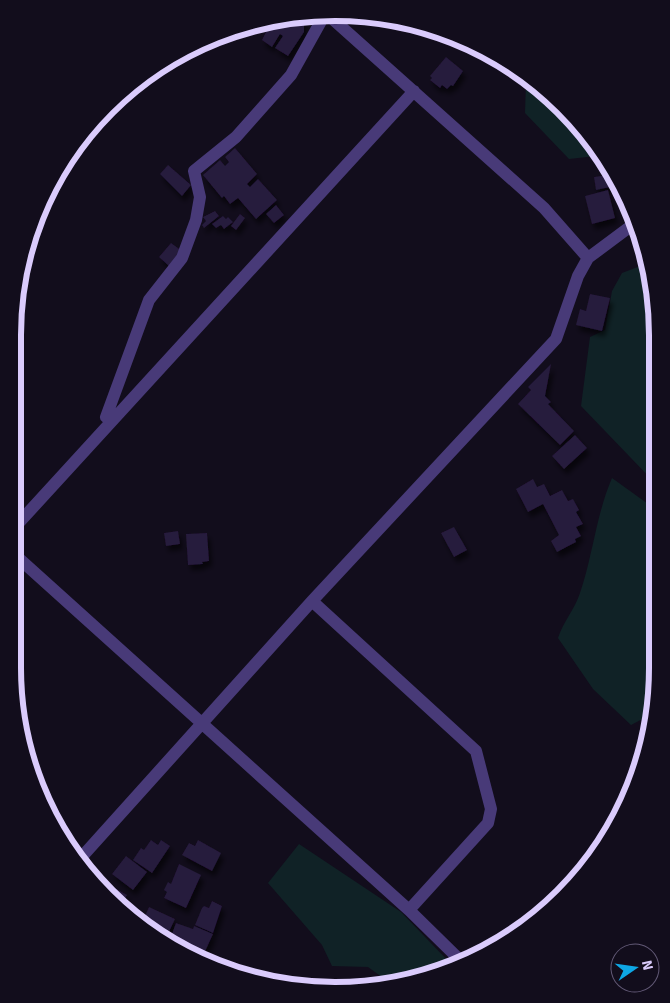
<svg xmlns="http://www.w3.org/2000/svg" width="670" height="1003" viewBox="0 0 670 1003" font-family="Signika,sans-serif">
	<defs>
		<filter id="shadow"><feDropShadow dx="3" dy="5.5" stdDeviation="2.5" flood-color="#0009"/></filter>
	</defs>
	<rect width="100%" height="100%" fill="#120d1c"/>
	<path fill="#102226" d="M526 82 563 107 596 156 569 159 525 113Z
		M643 265 657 335 655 483 581 406 590 337 605 330 612 291 622 273Z
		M612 478 655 509 652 714 631 725 593 689 558 638C563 622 575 609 580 593 593 555 596 515 612 478Z
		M299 844 401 912 451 964 393 985 368 967 332 966 322 945 268 883Z"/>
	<path fill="#271a3c" filter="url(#shadow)" d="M304 19V32L288 56 275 48 283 36 280 34 272 47 262 40 269 26Z
		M446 57 463 71 453 86 451 85 447 89 442 85 440 88 430 80 432 78 430 76Z
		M235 148 257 174 247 184 250 187 258 179 277 200 256 219 238 198 230 204 224 196 222 198 203 175 220 160 225 166 229 162 225 157Z
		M168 165 191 185 182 196 160 174Z
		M608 175 610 187 596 190 594 177Z
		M608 190 615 218 592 224 585 196Z
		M276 205 284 215 274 223 266 214Z
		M215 211 219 216 204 228 202 225 206 221 203 217Z
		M240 214 245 218 236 230 231 226Z
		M223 216 226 219 228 217 233 222 224 229 221 225 216 228 212 224Z
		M171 243 182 251 169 266 159 257Z
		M590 294 610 298 602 331 576 325 580 309 586 311Z
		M551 364 545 396 551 402 548 404 574 431 560 445 518 404 531 390 528 387Z
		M575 435 587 448 564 469 552 456Z
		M533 479 537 487 544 484 550 496 562 490 568 501 573 499 579 510 576 512 583 524 576 527 581 536 575 539 576 542 557 552 551 541 559 535 543 504 528 512 516 489Z
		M454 527 467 550 454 557 441 533Z
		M178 531 180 544 166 546 164 533Z
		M207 533 209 561 202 562 203 564 188 565 186 534Z
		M151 840 158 845 161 840 170 846 152 873 133 860 141 848 144 850Z
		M198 840 221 853 212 871 182 855 189 843 195 846Z
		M126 856 147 872 133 890 112 874Z
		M179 864 201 875 186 908 164 898 167 892 164 890 168 882 171 884Z
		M106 883 127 895 121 905 103 886Z
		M212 901 222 906 213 933 195 925 202 908 204 906 209 908Z
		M149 907 175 919 167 936 157 932 156 934 141 925Z
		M176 923 193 929 194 926 213 934 201 960 175 945 176 943 180 944 181 939 172 934Z"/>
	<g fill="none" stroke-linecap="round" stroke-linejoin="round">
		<path stroke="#483a78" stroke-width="12" d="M327 14 544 208 588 258
			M112 421 106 417 149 300 182 258 196 220 200 197 194 171 236 137 291 75 325 14
			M15 527 414 91
			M14 554 409 910 461 961
			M312 601 476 751 491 809 488 823 409 910
			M79 860 312 601 556 339 578 276 588 258 635 223"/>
	</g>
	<path d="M0 0H670V1003H0ZM335 21H335A314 314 0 0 1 649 335V668A314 314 0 0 1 335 982H335A314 314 0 0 1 21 668V335A314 314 0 0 1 335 21Z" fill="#120d1c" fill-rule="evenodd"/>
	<path fill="none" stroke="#dacbfc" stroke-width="6" d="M335 21H335A314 314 0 0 1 649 335V668A314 314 0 0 1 335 982H335A314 314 0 0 1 21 668V335A314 314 0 0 1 335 21Z"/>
	<g transform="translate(635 968) rotate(77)"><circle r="24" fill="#120d1c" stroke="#625976"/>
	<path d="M0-4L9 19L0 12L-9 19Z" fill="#0ea7e5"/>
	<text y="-8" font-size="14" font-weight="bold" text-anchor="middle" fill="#dacbfc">N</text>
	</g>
</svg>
